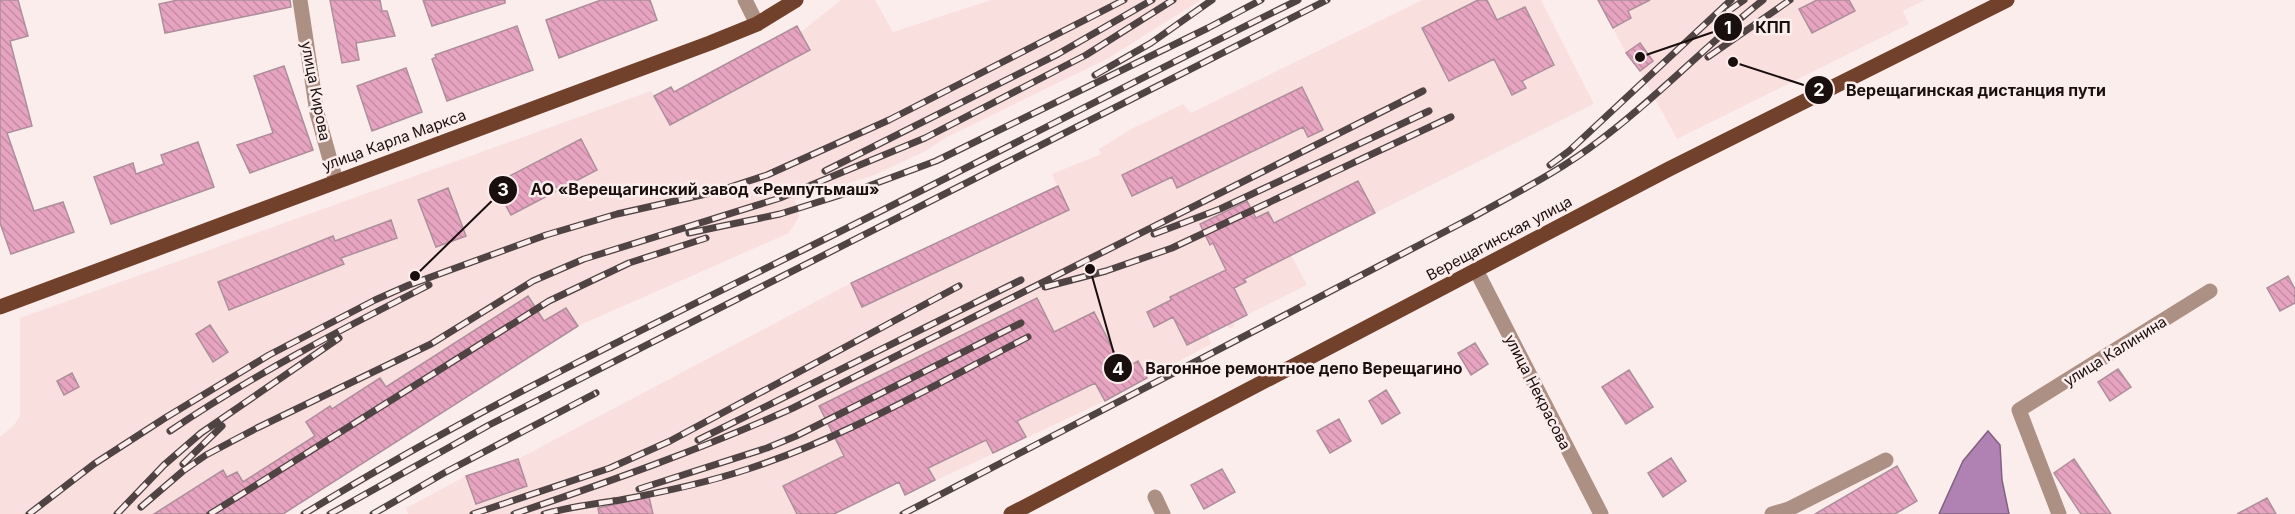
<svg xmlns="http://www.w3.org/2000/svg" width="2295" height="514" viewBox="0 0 2295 514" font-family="Inter,sans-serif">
	<defs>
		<pattern id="building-back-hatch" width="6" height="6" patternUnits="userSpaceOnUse" patternTransform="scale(1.5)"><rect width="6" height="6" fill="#e7a4c1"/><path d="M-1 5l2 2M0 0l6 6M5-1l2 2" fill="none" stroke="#c68ca5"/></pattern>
	</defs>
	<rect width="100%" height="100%" fill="#fceded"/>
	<path fill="#fadfdf" d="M841 0H875L893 32 991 0H1201L1107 59 947 137 926 151 872 176 795 200 799 217 789 233 578 326 283 514H0V437L14 425 20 416V318L651 91 654 96 671 87 674 92 801 32Z
		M1422 0H1541L1594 104 1291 255 1307 285 1233 322 1235 326 1229 329 1227 325 1208 335 1211 344 1105 401 905 495 899 482 834 514H408L406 508 466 476 518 459 851 283 1057 186 1052 174 1101 154 1099 149 1133 128 1183 104 1191 113Z
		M1598 0H1925L1903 11 1909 24 1677 139 1640 72 1626 53Z"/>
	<path fill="#b082b3" stroke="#836082" stroke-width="1.5" d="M1988 431 2000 445 2002 480 2009 514H1939L1963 461Z"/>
	<path fill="url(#building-back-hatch)" stroke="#ad8e9b" stroke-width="1.5" d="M0 0H18L28 36 10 41 32 126 7 133 34 211 63 202 74 232 11 254 0 223Z
		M178 0H290L291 7 165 33 159 4Z
		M330 0H380L382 11H387L395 36 356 43 359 60 342 63Z
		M423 0H505V3L432 26Z
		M601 0H650L657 20 559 58 546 20Z
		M1478 0H1487L1497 20 1525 7 1554 65 1522 81 1526 88 1512 95 1494 59 1449 81 1422 28Z
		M1598 0H1650L1628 11 1631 18 1613 28Z
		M1817 0H1849L1855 11 1812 33 1799 9Z
		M517 26 533 70 447 101 432 59 436 57 435 55Z
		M797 26 810 50 670 125 654 96 671 87 674 92Z
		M1640 43 1653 61 1640 71 1626 53Z
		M284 66 313 150 250 173 237 145 273 133 254 76Z
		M406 68 422 112 372 131 357 86Z
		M1302 87 1323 130 1308 137 1303 127 1177 188 1172 177 1132 196 1122 175Z
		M581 139 597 170 511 215 494 184Z
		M198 142 214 187 111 224 94 177 133 163 136 174 164 164 161 155Z
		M1358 181 1375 213 1244 279 1246 282 1234 288 1247 315 1187 345 1173 317 1154 327 1147 312 1171 300 1170 297 1226 270 1213 243 1210 245 1200 224 1247 201 1256 218 1268 212 1274 223Z
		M1058 186 1069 210 862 307 851 283Z
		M448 188 466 236 436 247 418 200Z
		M391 220 397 238 341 258 344 264 229 310 218 282 333 236 335 241Z
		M2288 276 2295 289V303L2280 311 2267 288Z
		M528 296 544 321 566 308 578 326 283 514H154L223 470 227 477 237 472 243 482 315 436 306 422 330 406 332 409 380 378 386 387Z
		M1037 298 1054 332 1094 312 1123 369 1138 361 1147 378 1105 401 1095 383 1017 421 1026 437 993 453 986 440 928 468 935 480 905 495 899 482 834 514H797L783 486 844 456 819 406Z
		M210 325 228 352 213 362 196 334Z
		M1475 343 1488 364 1471 375 1458 353Z
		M2118 369 2131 387 2110 401 2098 382Z
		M1629 370 1653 407 1626 424 1602 387Z
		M72 373 79 387 64 395 57 381Z
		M1386 390 1400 413 1382 424 1369 401Z
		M1339 419 1351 441 1330 453 1317 431Z
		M1671 458 1686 481 1663 497 1648 473Z
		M518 459 527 486 476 504 466 476Z
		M2074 459 2111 514H2081L2054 473Z
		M1897 466 1917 501 1895 514H1815Z
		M1222 469 1235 492 1204 509 1191 485Z
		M649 497 653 514H599L598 508Z
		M2267 498 2276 514H2237Z"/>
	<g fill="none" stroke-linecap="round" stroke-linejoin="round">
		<path stroke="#ad9084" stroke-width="15" d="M300 0 317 113 336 181
			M745 0 757 24
			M1476 270 1601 514
			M1155 497 1163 514
			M1772 514 1789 509 1886 460
			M2059 514 2019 410 2210 291"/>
		<path stroke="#71412c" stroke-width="15" d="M0 307 710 43 757 24 796 0
			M1011 514 1669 169 2007 0"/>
		<defs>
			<path id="rail" d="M1727 12 1744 0
				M1708 57 1790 0
				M1095 75 1151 43 1212 0
				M1550 165 1569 151 1731 0
				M825 171 1058 54 1152 0
				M689 233 780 214 866 187 936 161 1208 28 1261 0
				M1154 234 1220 209 1429 111
				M1045 287 1106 271 1172 248 1451 117
				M170 431C253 375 340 330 429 285
				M698 440 1021 280
				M183 464 222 426
				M639 489 767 448 796 436 1021 323
				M141 507 183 471 206 455 257 428 431 344 533 281 584 259 780 198 925 138 1086 55 1173 0
				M29 514 94 464 165 418 269 355 375 300 409 285 546 235 617 214 715 192 767 175 889 120 1124 0
				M117 514 164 465 201 433 339 338
				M210 514 549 301 629 263 706 238
				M304 514C470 412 646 328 821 241 980 162 1138 79 1298 0
				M330 514 489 425 1327 0
				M373 514 444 473 596 393
				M473 514 610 468 670 441 959 286
				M514 514C608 482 702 449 793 408L1423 91
				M544 514C569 507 594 504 620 500 663 492 706 483 748 469 846 437 936 384 1028 337
				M903 514 1473 217C1516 193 1560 171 1599 141 1657 98 1706 45 1763 0"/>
		</defs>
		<use href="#rail" stroke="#4f4343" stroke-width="7"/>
		<use href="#rail" stroke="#fceded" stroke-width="4.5" stroke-dasharray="14" stroke-linecap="butt"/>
	</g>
	<g text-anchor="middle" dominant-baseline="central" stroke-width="5" stroke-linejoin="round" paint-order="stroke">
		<g font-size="15" fill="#1a0f0f" stroke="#fceded">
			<text transform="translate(316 91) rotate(79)">улица Кирова</text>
			<text transform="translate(394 140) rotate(-20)">улица Карла Маркса</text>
			<text transform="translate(1499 238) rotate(-28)">Верещагинская улица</text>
			<text transform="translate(2115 351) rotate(-32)">улица Калинина</text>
			<text transform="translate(1538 392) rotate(63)">улица Некрасова</text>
		</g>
	</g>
	<path fill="none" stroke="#1a0f0f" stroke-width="2" d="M1640 57L1728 27M1733 62L1819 90M415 276L503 190M1090 269L1118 368"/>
	<g fill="#1a0f0f" stroke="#fceded" stroke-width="2">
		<circle cx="1640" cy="57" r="6"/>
		<circle cx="1733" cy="62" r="6"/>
		<circle cx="415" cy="276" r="6"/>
		<circle cx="1090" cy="269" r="6"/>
		<circle cx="1728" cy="27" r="15"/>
		<circle cx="1819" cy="90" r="15"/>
		<circle cx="503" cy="190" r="15"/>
		<circle cx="1118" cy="368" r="15"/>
	</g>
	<g font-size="18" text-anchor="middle" font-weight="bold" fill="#fff">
		<text x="1728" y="34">1</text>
		<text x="1819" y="96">2</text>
		<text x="503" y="196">3</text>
		<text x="1118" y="375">4</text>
	</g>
	<g font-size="16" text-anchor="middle" font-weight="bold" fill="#1a0f0f" stroke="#fceded" stroke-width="5" stroke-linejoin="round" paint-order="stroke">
		<text x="1773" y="33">КПП</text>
		<text x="1976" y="96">Верещагинская дистанция пути</text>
		<text x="705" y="195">АО «Верещагинский завод «Ремпутьмаш»</text>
		<text x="1304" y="374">Вагонное ремонтное депо Верещагино</text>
	</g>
</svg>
